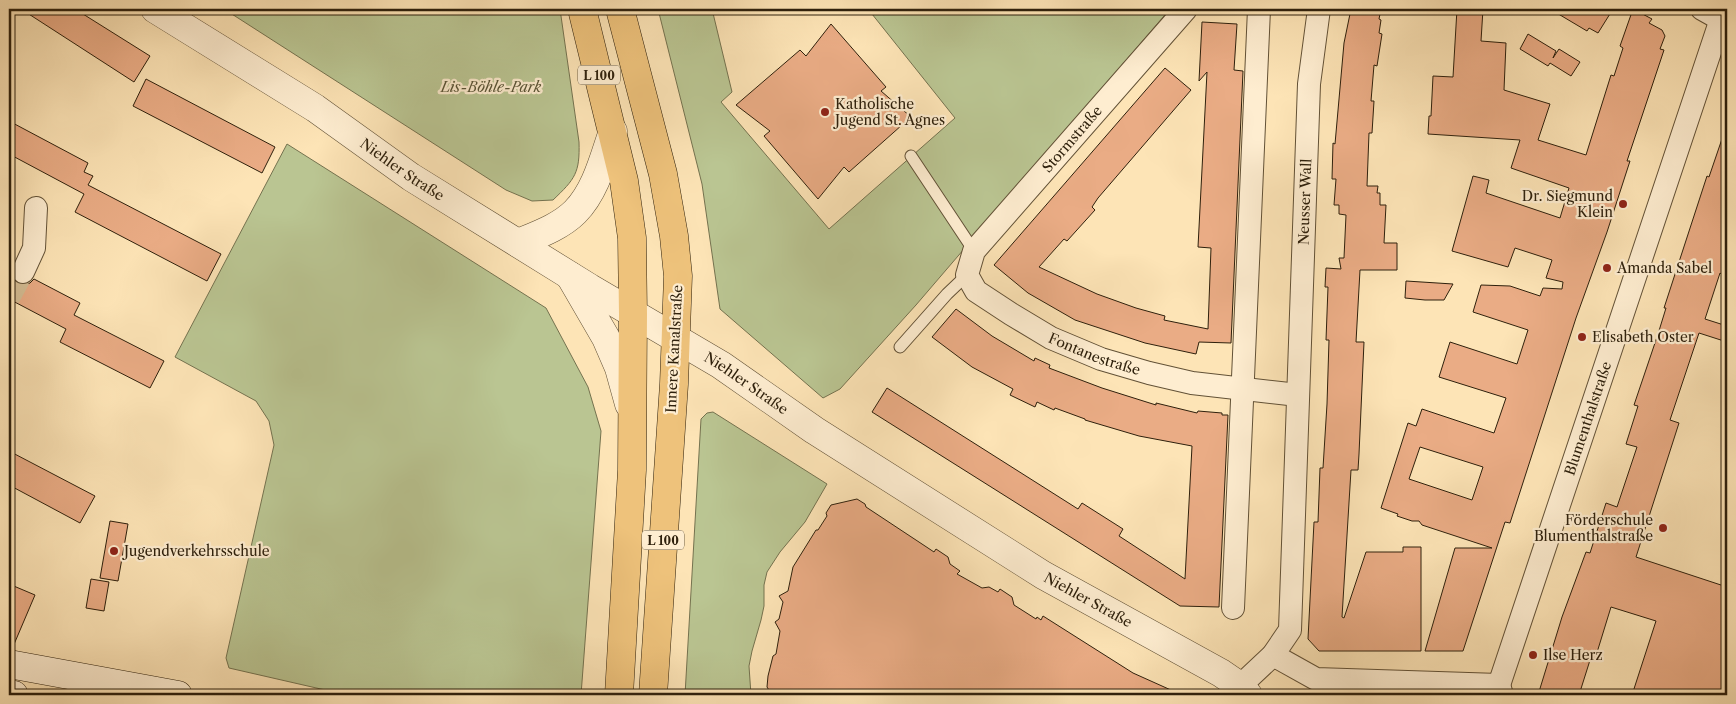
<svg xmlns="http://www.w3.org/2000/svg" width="1736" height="704" viewBox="0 0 1736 704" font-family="'Libre Caslon Text',serif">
	<rect width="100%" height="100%" fill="#fde4b6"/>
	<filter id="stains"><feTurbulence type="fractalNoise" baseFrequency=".004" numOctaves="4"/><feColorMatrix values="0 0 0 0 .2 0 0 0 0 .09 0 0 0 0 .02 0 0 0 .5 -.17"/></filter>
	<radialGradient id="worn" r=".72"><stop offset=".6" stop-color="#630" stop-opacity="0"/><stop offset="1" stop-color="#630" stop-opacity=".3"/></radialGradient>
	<path fill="#bac592" stroke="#74724f" d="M224 9H560L579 142C580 173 575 179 553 200L532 201 506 190Z
		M658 9H712L732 92 721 102 829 229 955 118 868 9H1170L916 305 840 389 823 398 720 309 702 184Z
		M287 144 546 308 588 387 601 431 581 695H347L229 668 226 658 274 445 269 421 256 401 175 357Z
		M713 412 827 484 805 522 780 552 767 572 764 585V606L761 620 752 651 749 666 751 695H685L701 419 707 413Z"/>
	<path fill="#eaac85" stroke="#2e200c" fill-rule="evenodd" d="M21 9H75L150 56 134 82Z
		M1351 9H1381L1379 19 1381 20 1379 33 1382 34 1377 66 1374 65 1371 101H1374L1372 133H1369L1367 186H1378L1377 193H1380V205H1386L1384 243H1397V270H1360L1356 342H1364L1359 454 1358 470H1351L1342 617 1344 618 1366 552H1403V547H1421V651H1319L1308 639 1314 522H1318L1320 468H1323L1327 404 1329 340H1326L1328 287H1325L1326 268 1341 269 1339 258H1344L1346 215 1339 214V205H1334L1336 179H1332L1333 143 1335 144 1344 43Z
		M1457 9H1483L1481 41 1506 43 1504 90 1550 104 1538 140 1586 155 1611 75 1614 76 1623 48 1620 46 1633 9 1652 19 1649 23 1662 30 1665 36 1660 49 1664 50 1627 161H1630L1607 232 1576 318 1510 523 1505 522 1463 651H1425L1455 548H1492L1422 525 1419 521H1412L1397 516 1398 514 1381 508 1408 423 1416 426 1422 409 1494 433 1506 398 1439 377 1450 342 1517 364 1528 330 1473 312 1481 285 1510 286 1540 296 1543 288 1562 289 1563 282 1546 278 1552 260 1515 248 1508 267 1452 251 1473 176 1489 180 1486 193 1560 218 1569 188 1511 168 1520 140 1428 134 1429 116H1431L1433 76 1453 77ZM1420 447 1483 467 1472 500 1409 479Z
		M1550 9H1613L1598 33 1589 28 1587 31Z
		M1202 22 1237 24 1234 70 1243 71 1231 343 1199 342 1196 354 1145 343 1075 320 1028 293 994 265 1165 68 1191 90 1098 198 1092 207 1095 210 1067 241 1064 239 1039 267 1097 294 1136 308 1165 316 1164 320 1208 329 1211 248 1198 247 1207 72 1199 81Z
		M831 24 886 87 881 91 911 117 849 172 844 167 818 199 764 136 770 131 736 105 800 50 806 56Z
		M1528 34 1556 51 1553 58 1559 49 1580 62 1571 76 1550 63 1548 66 1520 49Z
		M146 79 275 147 262 173 133 106Z
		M9 121 88 163 84 172 93 176 88 185 221 254 207 281 75 212 84 194 9 154Z
		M1724 133H1727V279L1720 273 1705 319 1727 326V342L1699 333 1670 420 1679 423 1636 557 1727 587V695H1632L1656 621 1611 607 1595 659 1591 657 1579 695H1538L1562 617 1586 552 1590 553 1606 503 1617 507 1637 447 1626 444 1638 406 1634 405 1658 334 1666 308H1664L1707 176 1709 177Z
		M9 265 11 266 10 273 12 279 17 284 25 285 30 283 34 279 80 303 74 315 164 361 150 388 60 342 66 329 9 299Z
		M1406 281 1453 284 1444 300H1425L1405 298Z
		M956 309 992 336 1034 361 1035 358 1050 365 1049 368 1102 388 1156 405V403L1197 413 1198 411 1222 413V415H1228L1219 607 1180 606 872 412 887 388 1078 509 1082 503 1123 529 1119 536 1185 579 1192 446 1139 436 1085 420V419L1055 408 1054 410 1037 402 1035 407 1010 395 1013 389 972 367 932 337Z
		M9 451 95 496 80 523 9 485Z
		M857 499 865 504 866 507 925 546 934 552 936 549 948 557 950 564 960 571 957 574 982 588 989 587 998 592 1000 589 1012 597 1014 605 1036 619 1037 617 1041 620 1043 616 1133 673 1182 695H772L767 687 768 676 773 656 776 654 780 631 775 622 779 619 783 602 779 596 788 591 793 567 816 530H818L827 516 826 513 831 505Z
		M110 521 128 524 118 581 100 578Z
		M91 579 109 582 104 611 86 608Z
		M9 584 35 595 12 649H9Z"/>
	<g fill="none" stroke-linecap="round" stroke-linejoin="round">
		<path stroke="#d4bd94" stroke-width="22" stroke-dasharray="22 11" stroke-linecap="butt" d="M9 298 23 272"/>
		<defs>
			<path id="service" d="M911 156 974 251
				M900 347 947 294 967 275"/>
			<g id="minor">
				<path id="s1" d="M1186 9 974 251 967 275 976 291 1011 314 1051 338 1101 359 1149 373 1192 383 1298 395"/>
				<path d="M1702 9 1727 23"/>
				<path d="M23 272 34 248 36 208"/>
				<path d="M1233 608 1259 9"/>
				<path d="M1273 655 1316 679 1499 685 1502 695"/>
				<path id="s2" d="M1499 685 1721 19 1726 9"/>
				<path id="s3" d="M1240 686 1273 655 1290 630 1309 84 1319 9"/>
			</g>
			<g id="tertiary">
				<path id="s4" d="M155 9 315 108 411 177 590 288 721 365 814 430 1043 575 1221 673 1240 686 1248 695"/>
				<path d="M518 243C537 235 560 227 575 212 596 191 604 157 613 131"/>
				<path d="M570 276 606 338 619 368 629 404"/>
			</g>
			<path id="secondary" d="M9 664 178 695
				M9 694 14 695"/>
			<path id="primary" d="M582 9 624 181 632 238 633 314 632 470 619 695
				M620 9 663 174 674 236 678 276 674 384 653 695"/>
		</defs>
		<use href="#service" stroke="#625136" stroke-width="13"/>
		<use href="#minor" stroke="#625136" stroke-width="24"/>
		<use href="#tertiary" stroke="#625136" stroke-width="29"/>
		<use href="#secondary" stroke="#2e200c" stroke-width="29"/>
		<use href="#primary" stroke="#2e200c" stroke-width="29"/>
		<use href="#service" stroke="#feedd0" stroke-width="11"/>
		<use href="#minor" stroke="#feedd0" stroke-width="22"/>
		<use href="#tertiary" stroke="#feedd0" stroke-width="28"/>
		<use href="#secondary" stroke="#feedd0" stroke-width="28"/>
		<use href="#primary" stroke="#eec27b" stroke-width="28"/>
	</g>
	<g fill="#8f2418" stroke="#feedd0" stroke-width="2">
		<circle cx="825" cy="112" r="5"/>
		<circle cx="1623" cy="204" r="5"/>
		<circle cx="1607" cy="268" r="5"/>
		<circle cx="1582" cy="337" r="5"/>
		<circle cx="1663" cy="528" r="5"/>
		<circle cx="114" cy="551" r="5"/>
		<circle cx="1533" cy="655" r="5"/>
	</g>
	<g text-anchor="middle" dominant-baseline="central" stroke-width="4.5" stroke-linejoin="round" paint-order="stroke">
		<g fill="#feedd0" stroke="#6c5e47" stroke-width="1">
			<rect x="578" y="65.5" width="42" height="19" rx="4"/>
			<rect x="642" y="530.5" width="42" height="19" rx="4"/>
		</g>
		<g font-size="12" font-weight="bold" fill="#2e200c">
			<text x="599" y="75">L 100</text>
			<text x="663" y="540">L 100</text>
		</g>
		<g font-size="14" font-style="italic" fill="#585234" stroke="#feedd0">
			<text x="491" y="87">Lis-Böhle-Park</text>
		</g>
		<g font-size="14" fill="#2e200c" stroke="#feedd0" text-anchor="start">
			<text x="835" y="104">Katholische<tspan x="835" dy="16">Jugend St. Agnes</tspan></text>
			<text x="1613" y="196" text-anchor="end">Dr. Siegmund<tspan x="1613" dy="16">Klein</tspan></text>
			<text x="1617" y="268">Amanda Sabel</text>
			<text x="1592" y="337">Elisabeth Oster</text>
			<text x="1653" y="520" text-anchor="end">Förderschule<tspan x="1653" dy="16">Blumenthalstraße</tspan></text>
			<text x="124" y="551">Jugendverkehrsschule</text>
			<text x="1543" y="655">Ilse Herz</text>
		</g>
		<g font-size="14" fill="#2e200c" stroke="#feedd0">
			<text transform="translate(1072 139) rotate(-49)">Stormstraße</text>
			<text stroke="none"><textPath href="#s4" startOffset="295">Niehler Straße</textPath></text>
			<text stroke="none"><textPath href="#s3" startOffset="504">Neusser Wall</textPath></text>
			<text transform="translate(674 349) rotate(-87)">Innere Kanalstraße</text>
			<text stroke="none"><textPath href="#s1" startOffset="500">Fontanestraße</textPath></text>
			<text stroke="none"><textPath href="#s4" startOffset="700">Niehler Straße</textPath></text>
			<text stroke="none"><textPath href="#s2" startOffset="281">Blumenthalstraße</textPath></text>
			<text stroke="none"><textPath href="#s4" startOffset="1105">Niehler Straße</textPath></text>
		</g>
	</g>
	<rect width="1736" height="704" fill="none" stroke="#fde4b6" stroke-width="30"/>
	<rect x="10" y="10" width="1716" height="684" fill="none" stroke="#2e200c" stroke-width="2.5"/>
	<rect x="15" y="15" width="1706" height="674" fill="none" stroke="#2e200c"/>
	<rect width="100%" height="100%" filter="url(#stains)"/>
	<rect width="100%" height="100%" fill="url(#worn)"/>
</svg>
